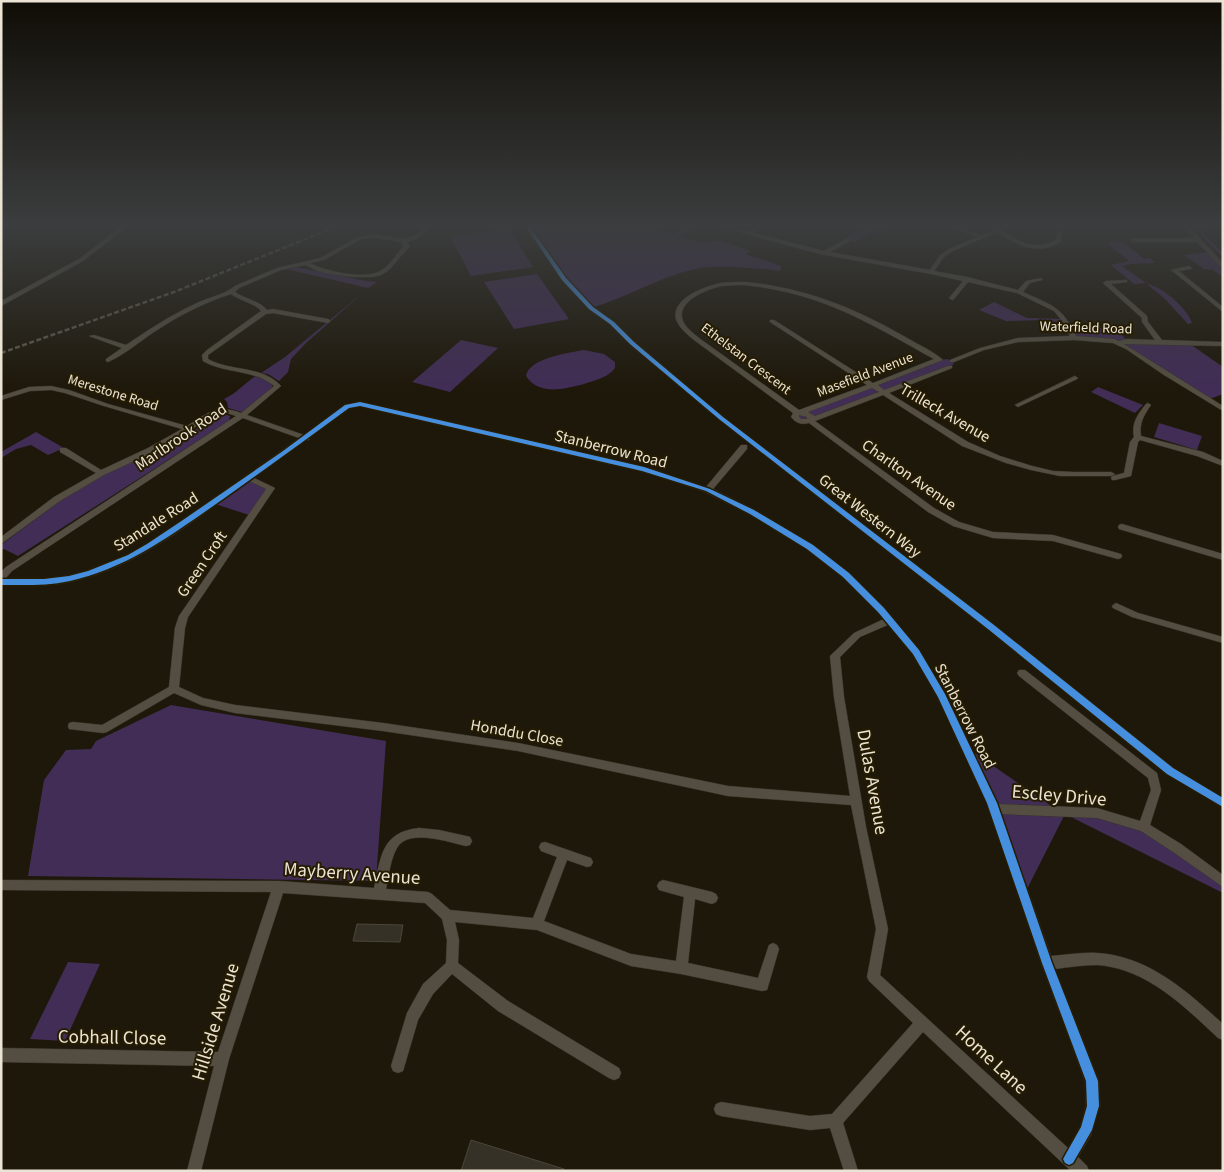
<svg xmlns="http://www.w3.org/2000/svg" width="1224" height="1172" viewBox="0 0 1224 1172" font-family="'Source Sans 3',sans-serif">
	<rect width="100%" height="100%" fill="#1e180a"/>
	<path fill="#412d55" d="M526 224H656L651 228 674 235 687 224H703L679 236 701 243 721 241 751 251 746 254 781 266 780 271C759 268 716 264 695 269 659 277 626 298 591 308L564 279Z
		M872 224H904L875 231 855 242 844 239Z
		M509 228 533 267 471 276 450 236Z
		M1122 241 1144 259 1150 258 1155 263 1130 264 1122 266 1146 283 1134 284 1111 265 1129 261 1107 243Z
		M1209 252 1223 267V277L1213 270 1204 269 1184 255Z
		M296 267 367 281 377 282 368 288 286 269Z
		M537 274 569 319 514 329 484 282Z
		M1147 284C1162 286 1188 309 1192 323L1188 324 1165 299Z
		M365 291 306 343 291 359 288 372 279 381 268 374 261 373 285 357Z
		M994 302 1027 318 1064 319 1067 323 1041 320 1006 321 979 310Z
		M1112 323 1127 341 1190 344 1223 367V394L1207 400 1120 343 1074 338 1070 328H1104Z
		M461 340 498 348 450 392 412 382Z
		M584 350 604 354 615 362V368C607 378 596 380 584 384 565 389 539 396 526 376 529 358 568 353 584 350Z
		M948 359 954 363 952 366 802 422 796 414 940 360Z
		M255 376 270 382 273 387 242 412 228 408 227 402 224 399 233 394Z
		M1098 387 1143 405 1135 413 1091 392Z
		M224 414 230 416 229 421 18 556 4 549 1 551V545L60 501 104 474 186 436 216 415Z
		M1159 423 1202 436 1197 450 1154 437Z
		M36 432 64 448 48 455 31 445 16 449 1 458V452Z
		M248 478 271 488 252 516 212 503Z
		M171 705 386 741 376 881 28 876 44 780 66 750 91 749 96 741Z
		M966 747 1060 812 1097 813 1144 827 1223 882V893L1065 814 1024 895Z
		M68 962 100 964 65 1041 30 1039Z"/>
	<g fill="none" stroke-linecap="round" stroke-linejoin="round">
		<path stroke="#4e316e" stroke-width="2.5" d="M1196 224 1206 238 1223 255"/>
	</g>
	<path fill="#363126" stroke="#4a4639" d="M357 924 403 925 400 942 353 941Z
		M471 1140 564 1169V1171H461Z"/>
	<g fill="none" stroke-linecap="round" stroke-linejoin="round">
		<defs>
			<path id="street" d="M125 224H131L83 261 1 306V301L79 259Z
				M429 224H435L418 238 407 242 410 246 409 247 389 270 381 275 373 277H353L330 274 318 271 305 265 281 270 239 288 235 292C245 299 260 301 267 310L273 309 328 319 331 321 328 323 273 313 266 314 208 355V359C231 372 262 365 281 386L247 415 304 435 345 405 360 402 644 467 706 487 741 445H747V449L713 489 755 510 813 545 849 573 893 618 919 650 945 693 998 804 1097 808 1140 821 1151 790 1148 778 1019 676 1017 673 1019 670H1025L1157 773 1161 790 1150 825 1181 844 1223 875V887L1173 852 1141 831 1097 818 1001 814 1051 956C1066 955 1082 952 1097 953 1148 956 1187 991 1223 1024V1040L1218 1038C1184 1006 1147 969 1098 965 1084 965 1069 967 1055 969L1099 1081 1100 1106 1091 1135 1078 1157 1087 1166 1089 1171H1071L923 1032 843 1123 858 1171H844L830 1128 810 1130 721 1116 716 1114 714 1109 716 1104 721 1102 810 1116 832 1114 913 1023 869 981 867 977 876 929 851 805 728 796 518 751 383 731 235 713 201 705 174 693 107 732 103 733 69 729 68 726 69 723 73 722 102 725 169 687 175 628 179 616 266 489 249 481C193 521 138 567 70 582 48 587 24 585 1 585V572L6 567 236 416 227 413 217 414 154 452 104 475 60 501 1 544V537L54 497 96 473 60 452V448H66L101 470 148 448 182 429 104 406 65 393 51 390 30 391 1 400V396L29 387 51 386 69 390 108 404 187 426C208 413 216 404 241 413L274 386C254 369 225 374 203 361L202 355 207 350 261 311C255 303 240 301 231 294 203 303 178 316 154 332 139 342 124 355 108 362L106 361V359L122 348 89 336 94 335 126 345C147 331 169 316 193 305 205 298 225 295 235 286L277 268 320 258 358 237 374 234 403 239C414 238 421 231 429 224ZM374 238 401 242 404 246C396 254 390 266 380 271 365 280 324 271 310 263L324 260 361 239ZM360 406 642 471 705 492 749 514 807 549 843 577 884 619 854 633 830 656 834 697 850 796 728 786 518 743 383 723 235 705 203 698 179 687 185 628 188 617 275 488 254 478 306 440H309V437L349 408ZM243 418 299 438C269 460 239 480 209 502 166 532 122 565 69 576 48 580 26 579 5 579L12 571ZM888 625 913 654 938 697 987 803 1041 963 1085 1081 1086 1106 1080 1127 1068 1148 880 975 888 929 866 827 844 697 840 657 860 637Z
				M709 224H717L749 232 760 224H765L754 233 824 251 848 238 850 239V241L830 252 930 270 940 255 949 249 977 237 942 224H948L981 235 995 230 987 224C995 224 999 228 1005 232 1022 244 1037 250 1056 240L1057 231 1062 230 1061 242C1037 255 1019 247 998 232L953 251 944 257 934 271 967 277 1018 290 1026 281 1042 278V280L1030 283 1023 292C1051 305 1062 306 1076 336L1114 339 1119 341 1127 339 1155 340 1142 322V318L1103 283 1106 281 1127 280V282L1111 284 1147 316 1148 322 1162 340 1223 342V346L1124 344 1223 406V411L1164 375 1126 349 1113 343 1074 340 1018 342 984 350 954 362H950V360L980 348 1018 338 1070 336 1063 322 1054 311 1017 293 968 282 954 299 952 300 949 298 963 281 931 274 820 254Z
				M1181 224H1187L1223 263V269L1197 242H1133L1130 240 1133 238H1194Z
				M1189 266 1192 268 1191 269 1179 271 1223 307V312L1171 270Z
				M745 282C806 288 855 308 907 338 919 345 933 351 943 360L878 385 884 390 948 366H952V368L889 393 968 442 1000 456 1032 466 1053 471 1074 472H1111L1115 474 1111 476H1060L1031 470 1006 463 962 446 883 395 815 421 934 508 959 522 993 532 1053 535 1121 554 1122 556 1121 558 1118 559 1053 541 993 538 953 526 928 512 809 423C801 425 796 423 791 417L793 413 694 340C688 335 679 328 676 319 671 298 706 286 721 283 729 282 737 282 745 282ZM745 285C822 293 869 323 934 359L873 383 774 320H770V322L867 385 799 410 699 338C693 333 686 328 683 321 675 301 708 289 722 286 729 285 738 285 745 285ZM872 388 879 392 815 416 808 412ZM799 415 807 417V419H801L799 417Z
				M1075 376 1078 378 1077 379 1020 406 1018 407 1015 405Z
				M1148 403 1151 405C1144 415 1139 423 1141 436L1203 452 1223 461V466L1197 456 1140 440 1138 442 1131 476 1115 480H1112L1111 478 1112 476 1124 473 1130 442 1134 437C1131 423 1138 414 1146 404Z
				M1122 524 1223 554V560L1119 529 1118 527 1119 525Z
				M1116 603 1138 613 1223 637V643L1132 617 1113 608 1112 606Z
				M419 828 439 830 466 836 470 837 472 841 470 845 466 846C448 842 408 828 397 848 390 860 389 876 386 889L428 892 432 894 450 910 533 918 557 857 541 851 539 847 541 843 545 842 591 858 593 862 591 866 587 867 567 860 544 921 631 954 676 961 684 897 659 890 657 886 659 882 663 880 712 892 716 894 718 898 716 902 712 904 695 899 688 963 758 978 769 945 773 943 777 945 779 949 767 990 762 991 681 974 631 966 537 930 455 922 459 940 458 963 508 1001 619 1068 621 1073 619 1078 614 1080 609 1078 498 1011 452 974 433 994 418 1020 403 1071 398 1073 393 1071 391 1066 407 1013 423 984 446 963 447 940 442 919 425 903 283 893 229 1059 201 1171H187L214 1066 1 1062V1048L218 1052 271 892 1 890V880L279 881 374 888C381 857 381 832 419 828Z"/>
		</defs>
		<use href="#street" stroke="#393428" stroke-width="1"/>
		<use href="#street" fill="#534e41" fill-rule="evenodd"/>
		<path stroke="#5e594f" stroke-width="2.5" stroke-dasharray="5 2.5" stroke-linecap="butt" d="M1 353 174 292 343 224"/>
		<defs>
			<path id="cycleway" d="M524 224H528L566 278 593 307 614 322 634 342 723 417 994 625 1173 768 1223 798V807L1167 774 988 629 719 419 630 344 610 324 589 309 562 280Z
				M360 402 644 467 710 489 754 510 813 545 849 573 884 608 919 650 945 694 997 803 1052 963 1098 1081 1099 1106 1092 1130 1073 1163 1069 1165 1065 1163 1063 1159 1081 1127 1087 1106 1086 1081 1042 963 987 803 938 697 913 654 878 612 843 577 807 549 750 514 706 491 642 471 360 406 349 408C308 438 267 468 226 497 177 531 129 568 70 581 47 586 24 585 1 585V579H44L69 576 88 571 128 555 147 544 183 520 283 451 345 405Z"/>
		</defs>
		<use href="#cycleway" stroke="#261c02" stroke-width="3"/>
		<use href="#cycleway" fill="#468fdf" fill-rule="evenodd"/>
	</g>
	<linearGradient id="sky" x2="0" y2="1"><stop stop-color="#100d06"/><stop offset="0.58" stop-color="#3b3d3e"/><stop offset="1" stop-color="#3b3d3e" stop-opacity="0"/></linearGradient>
	<rect width="1224" height="388" fill="url(#sky)"/>
	<g text-anchor="middle" dominant-baseline="central" stroke-width="4" stroke-linejoin="round" paint-order="stroke">
		<g font-size="14" fill="#ebe4d5" stroke="#261c02">
			<text transform="translate(1086 328) rotate(2)">Waterfield Road</text>
			<text transform="translate(746 359) rotate(37)">Ethelstan Crescent</text>
			<text transform="translate(865 375) rotate(-21)">Masefield Avenue</text>
			<text transform="translate(113 393) rotate(17)">Merestone Road</text>
		</g>
		<g font-size="16" fill="#ebe4d5" stroke="#261c02">
			<text transform="translate(945 413) rotate(30)">Trilleck Avenue</text>
			<text transform="translate(181 437) rotate(-34)">Marlbrook Road</text>
			<text transform="translate(611 449) rotate(14)">Stanberrow Road</text>
			<text transform="translate(909 475) rotate(35)">Charlton Avenue</text>
			<text transform="translate(870 516) rotate(38)">Great Western Way</text>
			<text transform="translate(156 522) rotate(-32)">Standale Road</text>
			<text transform="translate(202 564) rotate(-56)">Green Croft</text>
			<text transform="translate(965 716) rotate(63)">Stanberrow Road</text>
			<text transform="translate(517 733) rotate(10)">Honddu Close</text>
		</g>
		<g font-size="19" fill="#ebe4d5" stroke="#261c02">
			<text transform="translate(872 782) rotate(80)">Dulas Avenue</text>
			<text transform="translate(1059 796) rotate(5)">Escley Drive</text>
			<text transform="translate(352 874) rotate(4)">Mayberry Avenue</text>
			<text transform="translate(216 1022) rotate(-73)">Hillside Avenue</text>
			<text transform="translate(112 1038) rotate(1)">Cobhall Close</text>
			<text transform="translate(991 1060) rotate(43)">Home Lane</text>
		</g>
	</g>
	<rect width="1224" height="1172" fill="none" stroke="#ebe4d5" stroke-width="5"/>
</svg>
